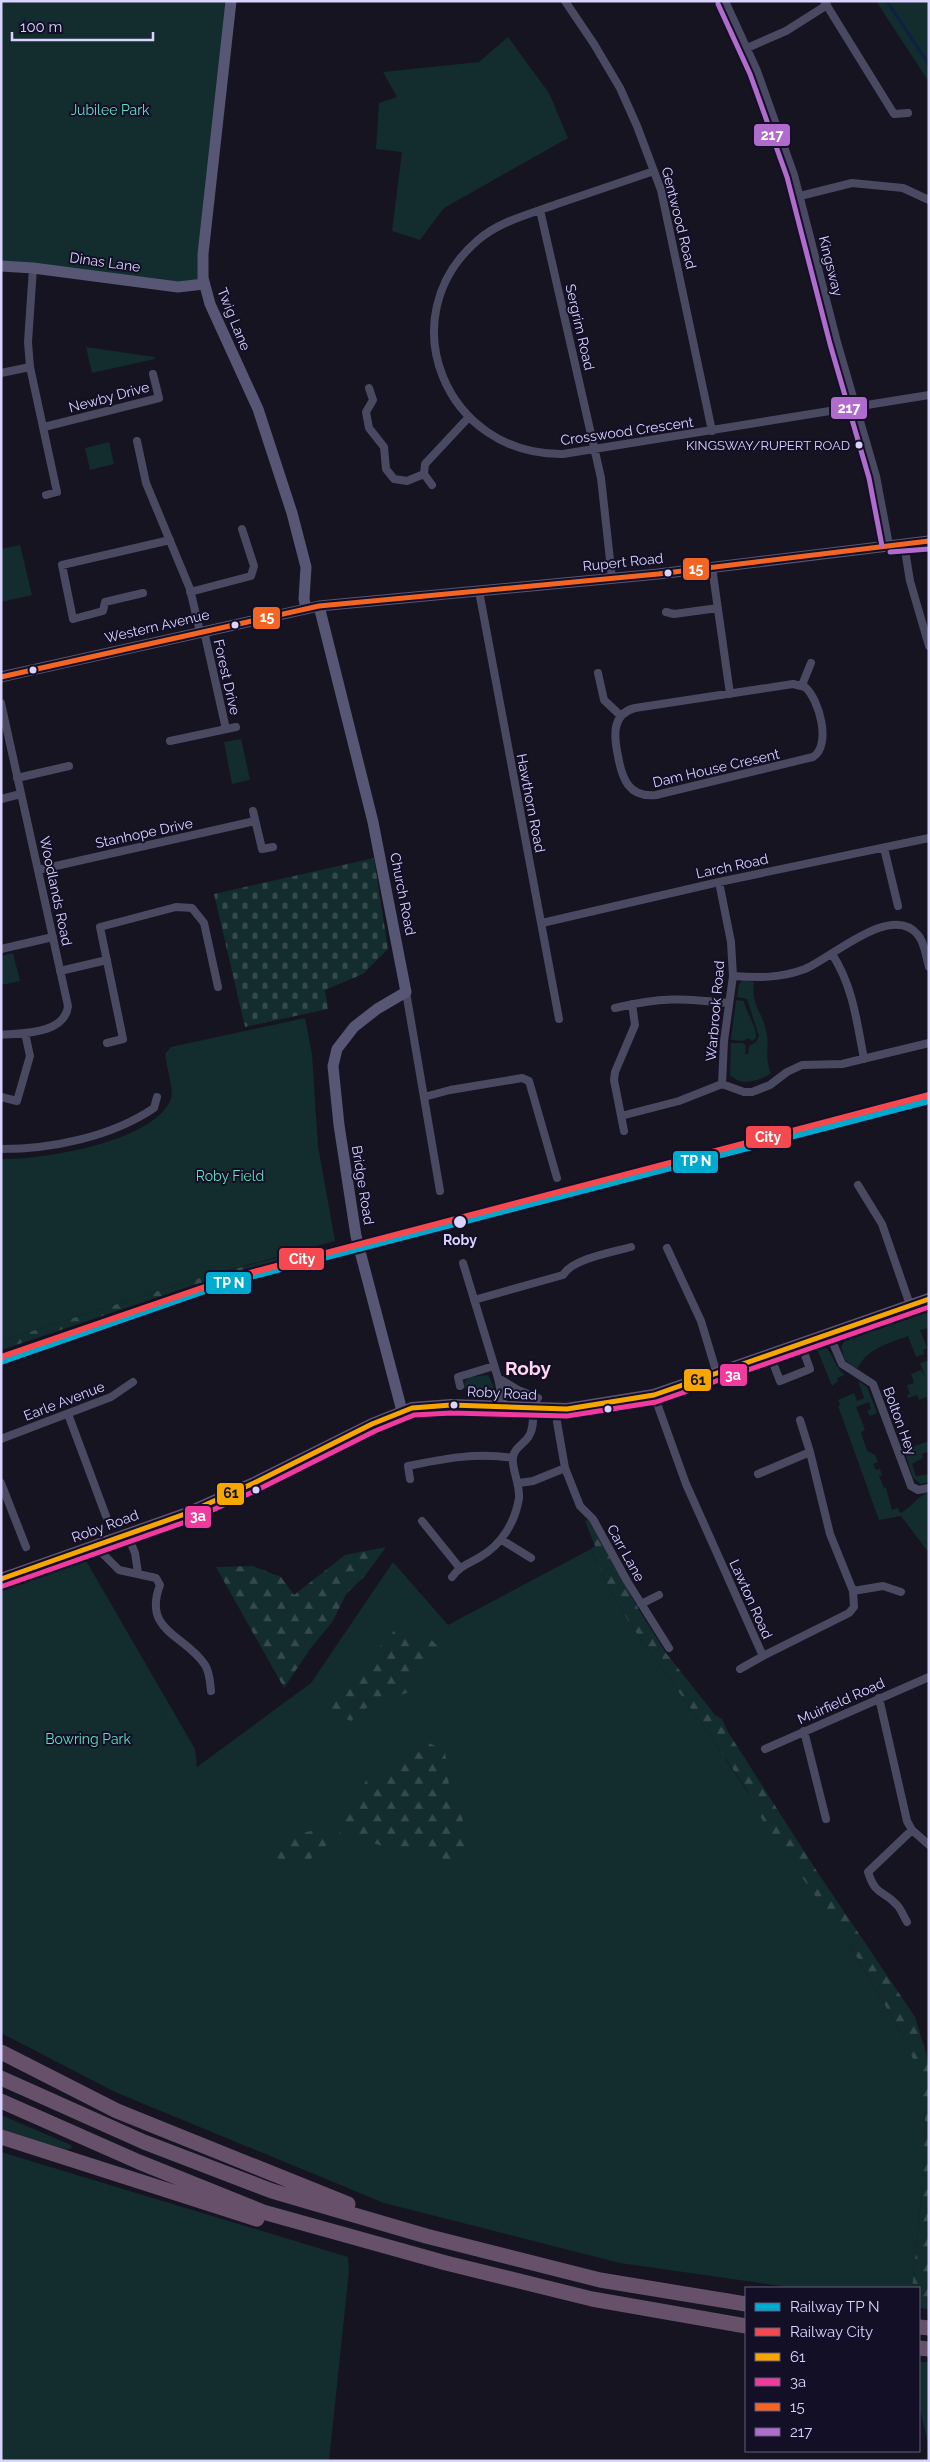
<svg xmlns="http://www.w3.org/2000/svg" width="930" height="2462" viewBox="0 0 930 2462" font-family="Raleway,sans-serif">
	<defs>
		<pattern id="forest-firs" width="22" height="20" patternUnits="userSpaceOnUse" patternTransform="scale(1.25)"><rect width="22" height="20" fill="#132c2d"/><path d="M5 1l3.5 6h-7zM16 11l3.5 6h-7z" fill="#354a4c"/></pattern>
		<pattern id="cemetery-stones" width="16" height="16" patternUnits="userSpaceOnUse" patternTransform="scale(1.25)"><rect width="16" height="16" fill="#132c2d"/><path d="M2 7V4a2 2 0 0 1 4 0v3zM10 15v-3a2 2 0 0 1 4 0v3z" fill="#354a4c"/></pattern>
	</defs>
	<rect width="100%" height="100%" fill="#161421"/>
	<path fill="#132c2d" d="M1 1H230L204 284 1 267Z
		M876 1H929V82Z
		M508 37 549 93 568 138 444 208 420 240 392 231 402 152 376 149 379 103 397 97 383 72 479 62Z
		M86 347 154 357 155 359 92 373Z
		M109 442 114 464 90 470 85 448Z
		M20 545 32 595 1 602V549Z
		M241 739 250 780 232 784 224 742Z
		M13 953 20 981 1 985V956Z
		M743 980 754 982C751 1004 761 1010 766 1030 770 1045 764 1058 771 1073 759 1081 742 1087 730 1075L731 1043H743L746 1046 745 1054H748L749 1046 756 1042 759 1036 747 999 737 997 739 984Z
		M736 1000 744 1001C746 1013 757 1026 756 1038L752 1041 748 1038 743 1041 731 1040Z
		M305 1018 312 1054 318 1146 335 1241 196 1279 1 1341V1159C42 1160 154 1142 171 1099 174 1091 166 1064 165 1054L171 1047Z
		M929 1309V1328L920 1330 927 1348 923 1350 924 1354 916 1357 908 1336C887 1344 868 1348 857 1369L845 1360 841 1347 846 1338Z
		M824 1346C834 1354 834 1367 845 1375L837 1378 838 1381 832 1386 817 1349Z
		M929 1360V1403L926 1397 919 1400 917 1395 908 1398 907 1395 910 1394 907 1385 914 1383 911 1374 921 1370 925 1377 920 1363Z
		M488 1375 494 1387 490 1396C480 1400 470 1391 464 1387L465 1381 470 1377Z
		M858 1381 867 1387 877 1413 870 1416 867 1411 871 1409 869 1402 856 1407 865 1430 861 1432 867 1451 875 1455 878 1462 873 1464 876 1470 880 1469 882 1475 879 1476 884 1488H886L892 1510 898 1508 900 1513C913 1507 917 1496 929 1492V1553L901 1516 879 1520 838 1406 840 1405 838 1400 852 1394 854 1393 857 1401 864 1398Z
		M929 1441V1455L927 1452 922 1454 923 1458 912 1464 916 1476 929 1474V1482L921 1484 913 1478 906 1456 909 1448Z
		M591 1549 610 1590 632 1627 709 1734 851 1947 900 2031 920 2072 925 2118 923 2183 912 2288H795L620 2263 384 2203 115 2092 1 2033V1579L41 1564 85 1559 195 1749 197 1767 311 1683 393 1562 448 1625Z
		M1 2115 71 2145 72 2148 66 2150 1 2129Z
		M1 2152 348 2257 349 2271 329 2461H1Z
		M919 2362H929V2448L919 2405Z"/>
	<path fill="url(#forest-firs)" d="M280 1257 279 1261 197 1284 1 1350V1341L196 1279Z
		M589 1520 639 1610 666 1653 715 1715 722 1719 728 1732 818 1873 915 2017 929 2063V2310L919 2307V2288H912L923 2183 925 2118 919 2072 900 2031 851 1947 764 1823 747 1790 709 1734 632 1627 610 1590 591 1549 595 1546 585 1521Z
		M386 1547 364 1577 346 1594 333 1621 310 1649 284 1688 216 1567 253 1566 281 1577 294 1595 345 1555Z
		M394 1631 427 1636 438 1646 418 1674 409 1692 366 1708 351 1721 326 1710 334 1696Z
		M429 1743 445 1751 450 1794 462 1813 466 1860 456 1865 425 1850 394 1849 339 1834 350 1805 368 1778 397 1766Z
		M319 1829 329 1843 309 1860 291 1865 270 1854 278 1839Z"/>
	<path fill="url(#cemetery-stones)" d="M374 858 388 949 363 974 325 990 328 1009 245 1027 214 894Z"/>
	<g fill="none" stroke-linecap="round" stroke-linejoin="round">
		<path stroke="#0d2144" stroke-width="3" d="M887 1 929 65"/>
		<path stroke="#4a4962" stroke-width="8" d="M565 1 594 44 620 88 637 126 661 190 712 431
			M725 1 757 71 794 175 837 342 876 476 889 545
			M824 1 894 114 908 113
			M747 48 786 31 827 5
			M654 171C622 182 590 193 557 204 530 214 500 221 478 240 388 317 446 456 563 454L929 395
			M800 196 852 183 903 188 929 200
			M540 210 601 478 612 578
			M33 268 28 342 30 367 57 492 46 495
			M1 373 30 367
			M369 388 373 400 366 412 369 428 384 447 386 469 394 479 407 481 424 474
			M44 427 159 398 153 374
			M137 441 146 483 190 589 200 632
			M432 485 424 474 425 464 468 418
			M904 544 910 581 929 646
			M712 567 730 694
			M479 591 559 1019
			M190 592 251 576 254 566 242 529
			M143 593 105 602 103 611 73 619 62 565 170 540
			M666 612 674 614 718 608
			M204 631 226 729
			M598 673 604 700 621 716
			M793 684 805 687C819 699 832 745 813 757L656 795C629 798 622 779 618 756 614 737 611 714 635 708Z
			M802 685 811 663
			M1 703 68 1006C65 1034 23 1033 1 1035
			M170 741 236 727
			M17 778 69 766
			M1 799 21 794
			M253 811 262 849 273 847
			M884 848 898 906
			M38 870 255 821
			M719 882 731 942 733 976 724 1041 722 1084
			M542 923 719 882 929 838
			M1 949 53 937
			M832 954C853 986 857 1023 864 1059
			M60 971 107 960
			M733 976C758 978 781 978 805 969 832 958 892 902 918 935 925 943 926 957 929 967
			M406 992 440 1191
			M615 1008C661 997 682 998 728 1003
			M107 1043 123 1039 100 927 176 907 192 908 204 923 218 987
			M1 1097 17 1101 30 1056 25 1033
			M424 1097 450 1090 522 1078 529 1081 557 1178
			M621 1116 679 1101 722 1084 744 1092H752L770 1085 787 1072 802 1065 842 1064 929 1043
			M624 1131 614 1080 615 1072 635 1025 632 1004
			M1 1149C52 1149 111 1137 154 1108L157 1097
			M858 1185 882 1224 910 1305
			M667 1248 701 1321 717 1374
			M463 1263 498 1378 504 1408
			M474 1300 563 1275C572 1259 613 1252 631 1247
			M829 1334 842 1364 873 1384 911 1486 918 1490 929 1488
			M770 1355 780 1381 810 1369 801 1344
			M498 1378 518 1390 538 1398
			M460 1386 458 1377 494 1366
			M654 1395 686 1484 763 1656 849 1613 854 1607 853 1591 883 1586 901 1592
			M68 1414 106 1516
			M800 1420 810 1452 830 1534 853 1591
			M557 1422 565 1468 580 1506 593 1519 627 1581 669 1648
			M1 1439 111 1397 133 1382
			M758 1474 810 1452
			M410 1479 408 1466C442 1459 477 1452 513 1458
			M1 1483 26 1547
			M519 1483 533 1481 565 1468
			M422 1521 459 1567
			M127 1534 135 1553 138 1573
			M502 1540 531 1558
			M95 1546 119 1570 156 1578 160 1585C142 1632 186 1635 205 1665 210 1673 210 1682 211 1691
			M452 1577C460 1566 468 1564 480 1557 501 1545 515 1523 519 1498 520 1483 511 1468 513 1457 514 1448 525 1443 529 1436 534 1428 533 1418 533 1410
			M641 1604 659 1595
			M740 1669 763 1656
			M879 1698 907 1821 912 1830 929 1845
			M804 1731 826 1819
			M765 1749 929 1677
			M907 1922C904 1917 901 1909 897 1905 883 1889 876 1897 868 1872L912 1830"/>
		<path stroke="#575674" stroke-width="11" d="M231 1 203 254V278L210 304 258 409 292 513 306 567 304 599 306 608
			M1 266 33 268 178 287 204 284
			M319 606 373 822 406 992 377 1009 354 1027 337 1049 333 1066 339 1125 356 1236 402 1411
			M1 677 319 606 658 574 929 541"/>
		<path stroke="#5e5373" stroke-width="12" d="M1 1579 185 1514 254 1483 372 1424 412 1408 451 1405 567 1409 654 1395 929 1299"/>
		<path stroke="#67516a" stroke-width="15" d="M1 2052 117 2111 348 2204
			M1 2078 144 2142 272 2191 426 2236 600 2280 746 2304
			M1 2101 139 2162 263 2212 446 2263 592 2299 746 2326
			M1 2137 257 2219
			M919 2327 929 2328
			M919 2348 929 2349"/>
		<defs>
			<path id="bus-1" d="M1 1579 185 1514 254 1483 372 1424 412 1408 451 1405 567 1409 654 1395 929 1299"/>
			<path id="bus-2" d="M3 1586 188 1521 257 1490 375 1431 414 1415 451 1413 567 1416 656 1402 929 1307"/>
			<path id="bus-3" d="M1 677 319 606 658 574 929 541"/>
			<path id="bus-4" d="M718 4 750 74 787 177 830 344 869 478 882 546
				M890 552 929 549"/>
		</defs>
		<use href="#bus-1" stroke="#130f26" stroke-width="9"/>
		<use href="#bus-2" stroke="#130f26" stroke-width="9"/>
		<use href="#bus-3" stroke="#130f26" stroke-width="9"/>
		<use href="#bus-4" stroke="#130f26" stroke-width="9"/>
		<use href="#bus-1" stroke="#f7a600" stroke-width="5"/>
		<use href="#bus-2" stroke="#f13a9d" stroke-width="5"/>
		<use href="#bus-3" stroke="#f26522" stroke-width="5"/>
		<use href="#bus-4" stroke="#b06ccc" stroke-width="5"/>
		<defs>
			<path id="rail-1" d="M1 1362 231 1282 929 1101"/>
			<path id="rail-2" d="M1 1357 231 1278 929 1095"/>
		</defs>
		<use href="#rail-1" stroke="#130f26" stroke-width="10"/>
		<use href="#rail-2" stroke="#130f26" stroke-width="10"/>
		<use href="#rail-1" stroke="#00a9ce" stroke-width="6"/>
		<use href="#rail-2" stroke="#f5494f" stroke-width="6"/>
	</g>
	<g fill="#d9d4ff" stroke="#130f26" stroke-width="2">
		<circle cx="859" cy="445" r="4.5"/>
		<circle cx="668" cy="573" r="4.5"/>
		<circle cx="235" cy="625" r="4.5"/>
		<circle cx="33" cy="670" r="4.5"/>
		<circle cx="460" cy="1222" r="7"/>
		<circle cx="454" cy="1405" r="4.5"/>
		<circle cx="608" cy="1409" r="4.5"/>
		<circle cx="256" cy="1490" r="4.5"/>
	</g>
	<g text-anchor="middle" dominant-baseline="central" stroke-width="4" stroke-linejoin="round" paint-order="stroke">
		<g font-size="13" fill="#d9d4ff" stroke="#130f26" text-anchor="end">
			<text x="850" y="445">KINGSWAY/RUPERT ROAD</text>
		</g>
		<g font-size="14" fill="#5fe0c0" stroke="#130f26">
			<text x="110" y="110">Jubilee Park</text>
			<text x="230" y="1176">Roby Field</text>
			<text x="88" y="1739">Bowring Park</text>
		</g>
		<g font-size="14" fill="#d9d4ff" stroke="#130f26">
			<text transform="translate(679 218) rotate(76)">Gentwood Road</text>
			<text transform="translate(105 262) rotate(8)">Dinas Lane</text>
			<text transform="translate(831 266) rotate(76)">Kingsway</text>
			<text transform="translate(234 319) rotate(68)">Twig Lane</text>
			<text transform="translate(580 327) rotate(77)">Sergrim Road</text>
			<text transform="translate(109 397) rotate(-15)">Newby Drive</text>
			<text transform="translate(627 431) rotate(-8)">Crosswood Crescent</text>
			<text transform="translate(623 562) rotate(-6)">Rupert Road</text>
			<text transform="translate(157 626) rotate(-13)">Western Avenue</text>
			<text transform="translate(227 677) rotate(77)">Forest Drive</text>
			<text transform="translate(716 768) rotate(-13)">Dam House Cresent</text>
			<text transform="translate(531 803) rotate(79)">Hawthorn Road</text>
			<text transform="translate(144 833) rotate(-12)">Stanhope Drive</text>
			<text transform="translate(732 866) rotate(-12)">Larch Road</text>
			<text transform="translate(56 891) rotate(78)">Woodlands Road</text>
			<text transform="translate(403 894) rotate(79)">Church Road</text>
			<text transform="translate(715 1011) rotate(-85)">Warbrook Road</text>
			<text transform="translate(363 1185) rotate(81)">Bridge Road</text>
			<text transform="translate(502 1393) rotate(3)">Roby Road</text>
			<text transform="translate(64 1401) rotate(-21)">Earle Avenue</text>
			<text transform="translate(900 1421) rotate(70)">Bolton Hey</text>
			<text transform="translate(105 1526) rotate(-20)">Roby Road</text>
			<text transform="translate(626 1553) rotate(61)">Carr Lane</text>
			<text transform="translate(751 1599) rotate(66)">Lawton Road</text>
			<text transform="translate(841 1701) rotate(-24)">Muirfield Road</text>
		</g>
		<g font-size="14" font-weight="bold" fill="#d9d4ff" stroke="#130f26">
			<text x="460" y="1240">Roby</text>
		</g>
		<g font-size="19" font-weight="bold" fill="#ffd6f0" stroke="#130f26">
			<text x="528" y="1368">Roby</text>
		</g>
	</g>
	<g stroke="#130f26" stroke-width="2">
		<rect x="753" y="123" width="38" height="24" rx="5" fill="#b06ccc"/>
		<rect x="830" y="396" width="38" height="24" rx="5" fill="#b06ccc"/>
		<rect x="682" y="557" width="28" height="24" rx="5" fill="#f26522"/>
		<rect x="252" y="606" width="29" height="24" rx="5" fill="#f26522"/>
		<rect x="745" y="1125" width="47" height="24" rx="5" fill="#f5494f"/>
		<rect x="672" y="1150" width="47" height="24" rx="5" fill="#00a9ce"/>
		<rect x="278" y="1247" width="47" height="24" rx="5" fill="#f5494f"/>
		<rect x="205" y="1271" width="47" height="24" rx="5" fill="#00a9ce"/>
		<rect x="719" y="1363" width="29" height="24" rx="5" fill="#f13a9d"/>
		<rect x="683" y="1368" width="29" height="24" rx="5" fill="#f7a600"/>
		<rect x="216" y="1482" width="29" height="24" rx="5" fill="#f7a600"/>
		<rect x="184" y="1505" width="28" height="24" rx="5" fill="#f13a9d"/>
	</g>
	<g font-size="14" text-anchor="middle" font-weight="bold" fill="#fff">
		<text x="772" y="140">217</text>
		<text x="849" y="413">217</text>
		<text x="696" y="574">15</text>
		<text x="267" y="622">15</text>
		<text x="768" y="1142">City</text>
		<text x="696" y="1166">TP N</text>
		<text x="302" y="1264">City</text>
		<text x="229" y="1288">TP N</text>
		<text x="733" y="1380">3a</text>
		<text x="198" y="1521">3a</text>
	</g>
	<g font-size="14" text-anchor="middle" font-weight="bold" fill="#111">
		<text x="698" y="1385">61</text>
		<text x="231" y="1498">61</text>
	</g>
	<rect width="930" height="2462" fill="none" stroke="#d9d4ff" stroke-width="5"/>
	<rect x="745" y="2287" width="175" height="165" fill="#130f26" stroke="#625e7d"/>
	<rect x="755" y="2303" width="25" height="8" fill="#00a9ce" stroke="#625e7d"/>
	<text x="790" y="2312" font-size="15" fill="#d9d4ff">Railway TP N</text>
	<rect x="755" y="2328" width="25" height="8" fill="#f5494f" stroke="#625e7d"/>
	<text x="790" y="2337" font-size="15" fill="#d9d4ff">Railway City</text>
	<rect x="755" y="2353" width="25" height="8" fill="#f7a600" stroke="#625e7d"/>
	<text x="790" y="2362" font-size="15" fill="#d9d4ff">61</text>
	<rect x="755" y="2378" width="25" height="8" fill="#f13a9d" stroke="#625e7d"/>
	<text x="790" y="2387" font-size="15" fill="#d9d4ff">3a</text>
	<rect x="755" y="2403" width="25" height="8" fill="#f26522" stroke="#625e7d"/>
	<text x="790" y="2412" font-size="15" fill="#d9d4ff">15</text>
	<rect x="755" y="2428" width="25" height="8" fill="#b06ccc" stroke="#625e7d"/>
	<text x="790" y="2437" font-size="15" fill="#d9d4ff">217</text>
	<path d="M12 32v8h141v-8" fill="none" stroke="#d9d4ff" stroke-width="2.5"/>
	<text x="20" y="32" font-size="15" fill="#d9d4ff" stroke="#130f26" stroke-width="4" paint-order="stroke">100 m</text>
</svg>
